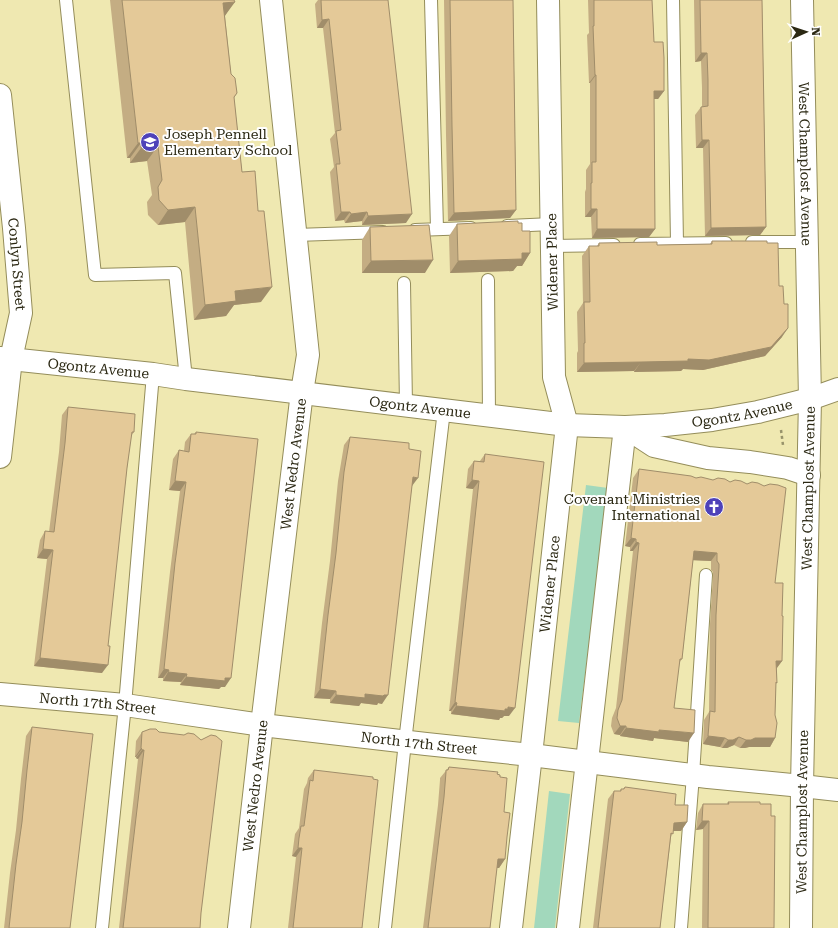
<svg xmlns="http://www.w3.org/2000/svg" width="838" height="928" viewBox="0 0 838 928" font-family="'Roboto Serif',serif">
	<rect width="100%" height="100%" fill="#efe8b1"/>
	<path fill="#a2d8bc" d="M586 485 608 488 579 723 558 721Z
		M549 791 570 794 555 928H534Z"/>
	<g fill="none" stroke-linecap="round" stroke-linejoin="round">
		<defs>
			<path id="service" d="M66 0 95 275 175 273 186 379
				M431 0 437 229
				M673 0 677 243
				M507 226 552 224
				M415 230 471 228
				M296 235 383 232
				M752 242H807
				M640 244 726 243
				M552 246 614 245
				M488 280 489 416
				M404 283 406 405
				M102 928 125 705 153 374
				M385 928 405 742 444 410
				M681 928 693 775 706 575"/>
			<g id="minor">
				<path id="s1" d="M802 0 810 399"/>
				<path id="s2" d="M0 95 14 228 21 313 11 359 0 457"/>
				<path id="s3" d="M0 694 125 705 262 725 426 744 531 755 708 777 802 786 838 790"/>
				<path id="s4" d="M239 928 262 725 302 392 308 355 271 0"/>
				<path id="s5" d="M511 928 531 755 567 425 554 377 548 0"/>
				<path d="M568 928 625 427"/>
			</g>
			<g id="tertiary">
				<path id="s6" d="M801 928 802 786 810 399"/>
			</g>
			<g id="primary">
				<path id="s7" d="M0 358 153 374 186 379 567 425 625 427 665 425 712 420 758 412 810 399 838 389"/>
				<path d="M625 427 654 446 708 458 750 462 788 468 809 475"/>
			</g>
		</defs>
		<use href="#service" stroke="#948d5a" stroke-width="14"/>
		<use href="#minor" stroke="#948d5a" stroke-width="24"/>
		<use href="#tertiary" stroke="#948d5a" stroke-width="24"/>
		<use href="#primary" stroke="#948d5a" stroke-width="24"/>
		<path stroke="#98936b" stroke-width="2.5" stroke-dasharray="3 3" stroke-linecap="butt" d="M781 430 783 445"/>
		<use href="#service" stroke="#fff" stroke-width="12"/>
		<use href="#minor" stroke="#fff" stroke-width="22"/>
		<use href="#tertiary" stroke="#fff" stroke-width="22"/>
		<use href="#primary" stroke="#fff" stroke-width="22"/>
	</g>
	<path fill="#c4ad83" d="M110 0H234L225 16 231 74 237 93 234 98 242 172 261 302 234 305 226 316 194 320 185 222 158 225 148 215 147 202 152 195 147 161 130 163V158H127Z
		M318 0H388L406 223 362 225V221L345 223 344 220 335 221 330 172 334 167 330 139 335 133 323 28H317L315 4Z
		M444 0H513L516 210 510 218 448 221 446 135Z
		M588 0H652L654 42 664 91 658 99H654L655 229 649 237 592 238 591 217H585V192L586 189V170L590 164V83H589L587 35 589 33Z
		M694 0H762L766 227 760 235 705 236 703 148H696L695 115 701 107H702V88L701 61 695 62Z
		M518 223 530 253 522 266H517L513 271 450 273 449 236 457 224Z
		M370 227 425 273H362V240Z
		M712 241 767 243 779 286 782 337 765 356 703 370 683 369 681 371 634 372V371L577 372V353L578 351 577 312 583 303 582 256 589 246H597L599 243 657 245 710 244Z
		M68 407 134 432 131 436 102 673 34 666 47 559 37 558 40 540 45 531 49 532 59 452 62 415Z
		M196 432 225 687H221L219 689 180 685 181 682 163 681V678H158L170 572 180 491 169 490 173 459 179 450 184 451 185 442 191 434H194Z
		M350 437 412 486 382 704 378 703 377 705 361 703 359 706 330 703V699L314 698 322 623 330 561 338 481 344 445Z
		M485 454 509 716H504L502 718H500L499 720 451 714V711H449L473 489 466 488 468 469 474 461H480Z
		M639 469 775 583 782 616V661L777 668V683L776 684 775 715V738L770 747H749L745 748H740L734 745 727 748H722L720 747 703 744 704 720 709 712 710 624 713 575V572L711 570V561L693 560 682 659 679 663 674 708 688 742 654 738 653 741 620 736V735L614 734 611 726 612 718 616 708 633 551H630V547L625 546 633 478Z
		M32 727 70 928H4L10 873 16 830 21 779 26 736Z
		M142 732 201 913 200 928H119L138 759 136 758V757H135L136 741Z
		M449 767 497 774 500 777 504 812 505 859 499 868H497L490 928H423L438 805 440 780V778Z
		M314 770 363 914 362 928H288L296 857 292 856 295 834 299 828 304 789 307 783 308 778Z
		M625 787 675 805 687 822 681 831H673L671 837 660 928H593L608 799 614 791H620L621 789H623Z
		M728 802 760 804 771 816 774 928H702L703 829 696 830 698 813 703 804H727Z"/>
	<path fill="#a08d6a" d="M235 2 224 17 223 3Z
		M329 19 323 28H317L322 20Z
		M701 53H707L701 61 695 62Z
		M595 75H596L590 83H589Z
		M654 91H664L658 99H648Z
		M702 140H709L703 148H696Z
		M138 143H141L130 158H127Z
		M158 146 147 161 130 163 141 148Z
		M195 207 185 222 158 225 168 210Z
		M591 209H597L591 217H585Z
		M516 210 510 218 448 221 454 213Z
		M341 212H350L344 220 335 221Z
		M367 212 362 221 345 223 351 214Z
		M412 214 406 223 362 225 368 216Z
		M766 227 760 235 705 236 711 228Z
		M597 229H655L649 237 592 238Z
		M522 253H530L522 266H517L513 271 450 273 458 261Z
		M433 260 425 273H362L371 261Z
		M272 287 261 302 234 305 226 316 194 320 205 305 235 291Z
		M788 328 782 337 765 356 703 370 683 369 681 371 634 372 641 362 688 359Z
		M641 362 634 371 577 372 584 363Z
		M413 477 418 478 412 486H407Z
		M472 480 479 481 473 489 466 488Z
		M175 481 186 482 180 491 169 490Z
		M631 538 636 539 630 547 625 546Z
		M636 542 639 543 633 551H630Z
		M43 549 53 550 47 559 37 558Z
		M694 551 717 553 711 561 688 560Z
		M40 658 108 665 102 673 34 666Z
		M776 661H782L776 669Z
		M164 669 169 670 163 678H158Z
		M168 672 187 674 181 682 163 681Z
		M186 677 225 678H231L225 687H221L219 689 180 685Z
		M320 689 336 691 330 699 314 698Z
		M365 694 388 695 382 704 378 703 377 705 361 703 359 706 330 703 336 695Z
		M455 702 457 703 451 711H449Z
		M456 706 505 709 508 707 515 708 509 716H504L502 718H500L499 720 451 714Z
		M620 726H626L620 735 614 734Z
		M626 728 659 730 694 733 688 742 654 738 653 741 620 736Z
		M708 736 725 738 720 747 703 744Z
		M739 737 734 745 727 748H722L728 740Z
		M755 738H775L770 747H749L745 748H740L746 740Z
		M141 748 142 749 136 757H135Z
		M142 750H144L138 759 136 758Z
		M702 821H709L703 829 696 830Z
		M687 822 681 831H668L674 823Z
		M298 848H302L296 857 292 856Z
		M498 859H505L499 868 492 867Z"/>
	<path fill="#e4c998" stroke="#a08d6a" d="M122 0H234L235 2 223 3 231 74 235 78 237 93 234 97 242 172 255 171 258 211H264L272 287 235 291 236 301 205 305 195 207 168 210 159 200 158 187 162 180 158 146 141 148V143H138Z
		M321 0H388L412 214 368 216 367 212 351 214 350 212H341L336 164H340L336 131 341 130 329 19 322 20Z
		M450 0H513L516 210 454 213 452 126Z
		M594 0H652L654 42H663L664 58V91H654L655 229H597V209H591V183H592V162H596V75H595L593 26H594Z
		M700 0H762L766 227 711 228 709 140H702L701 107 708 106V80L707 53H701Z
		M518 221V223H522V231H530V253H522V259L458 261 457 224Z
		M429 225 433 260 371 261 370 227Z
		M712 241H767V243H778L779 286H783L784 304H788V328L771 347 709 360 688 359V361L641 362 584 363V343H585L584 302H590L589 246H599V243L657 242V245L712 244Z
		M68 407 135 414 134 432H132L127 468 108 646H110L108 665 40 658 53 550 43 549 45 531 54 532 65 443Z
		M196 432 258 439 254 475 231 678H225V681L186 677 187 674 168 672 169 670 164 669 175 563 186 482 175 481 179 450 189 452 191 434H196Z
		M350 437 409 443V449L421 451 418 478 413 477 388 695H384L383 696 365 694V698L336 695V691L320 689 328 615 336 553 344 472Z
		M485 454 544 462 515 708 508 707V709H505V711L456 706 457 703 455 702 479 481 472 480 474 461 484 462Z
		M639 469 691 476 696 478 701 477 713 480 718 478 725 479 730 482 735 480 741 481 747 484 752 482 758 483 764 486 770 484 778 485 786 488 775 583H783L782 616H783L782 661H776L777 683 776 682 775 715 777 723 775 738H755L751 740H746L739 737 733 740H728L725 738 708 736 710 711 715 712 716 615 719 567V564L717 561V553L694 551 682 659H680L674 708 695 710 694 733 659 730V732L626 728V726H620L617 718 618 710 622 700 639 543 636 542V539L631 538Z
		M32 727 93 734 70 928H9L16 864 22 822 27 770Z
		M150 729H156L159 732 184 735 188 733 194 734 201 740 211 735 216 736 222 741 201 913 200 928H123L144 750H142V749L141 748 142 732Z
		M449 767 498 772 497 774 500 775V777L507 778 504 812 510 813 507 837 505 859H498L490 928H428L444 797 446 772V770H448Z
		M314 770 373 777V779L378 780 362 928H293L302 848H298L299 838 301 826H304L310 780 313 781Z
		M625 787 676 794 675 805H688L687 822 674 823 673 834 671 833 660 928H598L614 791H621V789H624Z
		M728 802H760V804H771V816H775L774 928H708L709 821H702L703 804H729Z"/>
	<defs>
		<symbol id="school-disc" viewBox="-11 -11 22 22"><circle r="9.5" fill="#4e42b9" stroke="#fff"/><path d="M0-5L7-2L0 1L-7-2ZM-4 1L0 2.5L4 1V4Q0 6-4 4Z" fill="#fff"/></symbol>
		<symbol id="church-disc" viewBox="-11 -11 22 22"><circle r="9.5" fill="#4e42b9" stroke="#fff"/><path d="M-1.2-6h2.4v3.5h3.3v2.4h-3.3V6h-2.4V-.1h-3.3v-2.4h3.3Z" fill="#fff"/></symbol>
	</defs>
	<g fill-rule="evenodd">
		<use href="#school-disc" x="139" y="131" width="22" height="22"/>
		<use href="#church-disc" x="703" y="496" width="22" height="22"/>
	</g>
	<g text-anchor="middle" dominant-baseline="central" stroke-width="4" stroke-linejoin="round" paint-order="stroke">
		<g font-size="14" fill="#2b2813" stroke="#fff" text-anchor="start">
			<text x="164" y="134">Joseph Pennell<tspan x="164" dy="16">Elementary School</tspan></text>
			<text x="700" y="499" text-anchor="end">Covenant Ministries<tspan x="700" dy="16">International</tspan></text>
		</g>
		<g font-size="14" fill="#2b2813" stroke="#fff">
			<text stroke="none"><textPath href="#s1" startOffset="164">West Champlost Avenue</textPath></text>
			<text transform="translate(552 262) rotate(-91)">Widener Place</text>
			<text stroke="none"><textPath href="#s2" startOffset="170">Conlyn Street</textPath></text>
			<text stroke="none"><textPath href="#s7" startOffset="99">Ogontz Avenue</textPath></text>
			<text stroke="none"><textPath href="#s7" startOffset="423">Ogontz Avenue</textPath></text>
			<text stroke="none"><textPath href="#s7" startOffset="747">Ogontz Avenue</textPath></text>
			<text stroke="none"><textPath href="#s4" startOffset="467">West Nedro Avenue</textPath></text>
			<text stroke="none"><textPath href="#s6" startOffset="440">West Champlost Avenue</textPath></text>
			<text stroke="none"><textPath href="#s5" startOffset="346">Widener Place</textPath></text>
			<text stroke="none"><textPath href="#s3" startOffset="98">North 17th Street</textPath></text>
			<text stroke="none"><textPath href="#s3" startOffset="422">North 17th Street</textPath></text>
			<text stroke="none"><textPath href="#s4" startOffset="143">West Nedro Avenue</textPath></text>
			<text stroke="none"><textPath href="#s6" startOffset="116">West Champlost Avenue</textPath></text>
		</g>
	</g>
	<g transform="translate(806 32) rotate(87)" stroke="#ffffff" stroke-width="3" paint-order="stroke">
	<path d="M0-3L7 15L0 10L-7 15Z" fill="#2b2813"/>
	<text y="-6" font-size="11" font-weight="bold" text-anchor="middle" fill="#2b2813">N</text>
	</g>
</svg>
